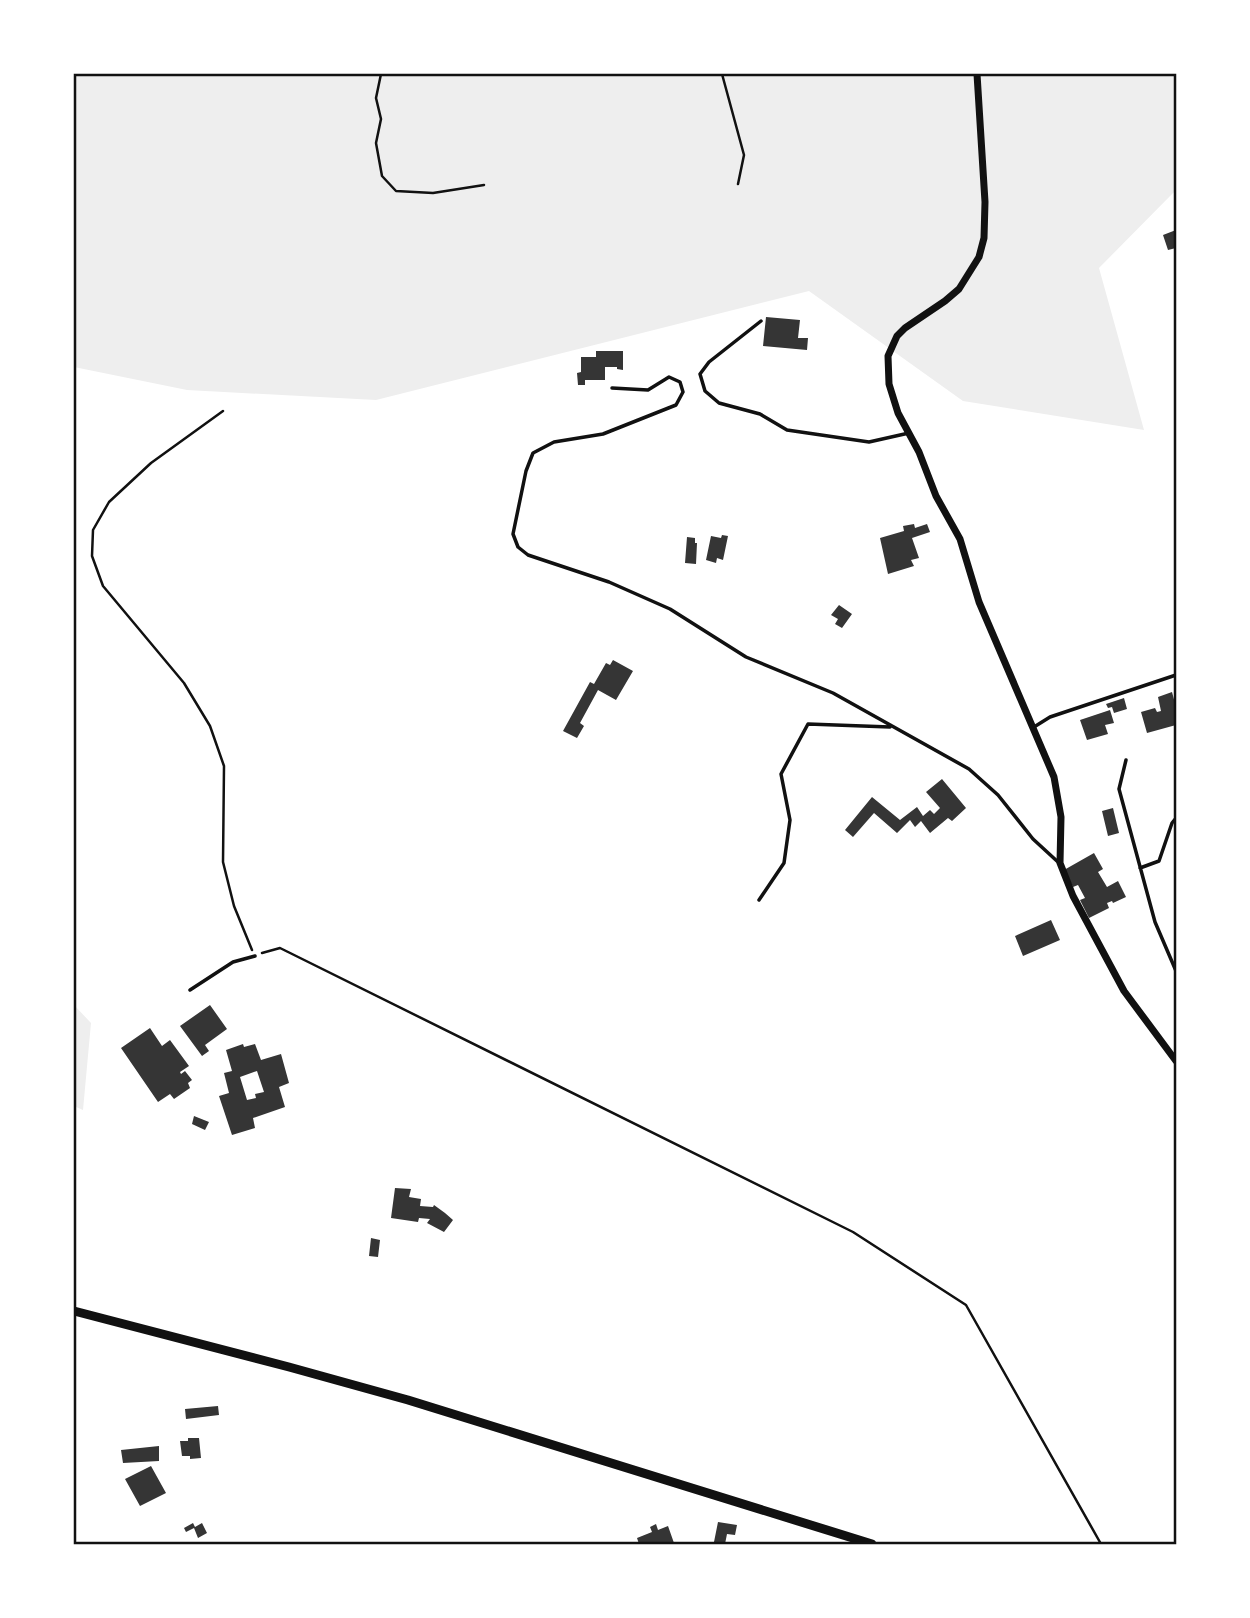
<svg xmlns="http://www.w3.org/2000/svg" width="1250" height="1618" viewBox="0 0 1250 1618" font-family="Merriweather,serif">
	<rect width="100%" height="100%" fill="#fff"/>
	<path fill="#eee" d="M74 74H1176V190L1099 268 1144 430 963 401 809 291 376 400 187 390 74 367Z
		M74 1005 91 1023 83 1110 74 1106Z"/>
	<path fill="#353535" fill-rule="evenodd" d="M1176 230V248L1168 250 1163 235Z
		M766 317 800 320 798 338H808L807 350 763 346Z
		M596 351H623V370L617 369V367H605V380H585V385H578L577 373 581 372V357H596Z
		M914 524 915 528 927 524 930 532 912 538 919 558 911 560 914 566 888 574 880 538 904 531 903 526Z
		M722 535 728 536 723 560 717 558 716 563 706 560 711 536 721 538Z
		M687 537 695 538V543H697L696 564 685 563Z
		M839 605 852 614 842 628 835 624 838 619 831 615Z
		M613 660 633 671 616 700 598 690 580 723 584 726 577 738 563 731 590 682 594 684 606 663 610 665Z
		M1172 692 1176 707V725L1147 733 1141 712 1155 708 1157 712 1161 711 1158 697Z
		M1124 698 1127 709 1114 713 1112 707 1108 708 1106 704Z
		M1110 710 1114 723 1105 725 1108 734 1087 740 1080 720Z
		M942 779 966 808 952 821 948 818 930 833 921 821 915 827 910 820 897 833 874 813 853 837 845 830 872 797 900 820 917 807 923 816 930 810 934 814 940 808 926 792Z
		M1113 808 1119 833 1108 836 1102 811Z
		M1094 853 1103 869 1098 872 1107 887 1118 881 1126 897 1113 903 1112 901 1107 903 1109 908 1089 918 1080 900 1085 898 1078 885 1073 887 1064 870Z
		M1051 920 1060 940 1023 956 1015 936Z
		M210 1005 227 1029 205 1045 209 1051 202 1056 180 1026Z
		M150 1028 162 1046 170 1040 189 1066 180 1072 181 1074 185 1071 192 1080 188 1083 190 1088 174 1099 170 1094 158 1102 121 1048Z
		M243 1044 244 1047 255 1044 261 1060 281 1054 289 1083 279 1087 285 1107 253 1118 255 1128 232 1135 219 1096 229 1093 224 1073 232 1071 226 1050ZM257 1071 264 1092 255 1094 256 1098 247 1100 240 1077Z
		M194 1116 209 1122 205 1130 192 1124Z
		M395 1188 411 1189 409 1197 421 1199 420 1206 433 1207 434 1205 445 1213 453 1220 444 1232 427 1223 430 1219 419 1218 418 1222 391 1218Z
		M371 1238 380 1240 378 1257 369 1256Z
		M218 1406 219 1415 186 1419 185 1409Z
		M188 1438H199L201 1458 190 1459V1456H182L180 1441H188Z
		M159 1446V1461L123 1463 121 1450Z
		M151 1466 166 1493 140 1506 125 1479Z
		M718 1522 737 1525 735 1535 727 1534 725 1544 714 1542Z
		M193 1523 195 1527 202 1523 207 1533 198 1538 194 1528 186 1532 184 1528Z
		M656 1524 658 1530 668 1526 674 1543 639 1544 637 1538 652 1532 650 1527Z"/>
	<g fill="none" stroke-linecap="round" stroke-linejoin="round">
		<path stroke="#111" stroke-width="2.5" d="M381 74 376 98 381 119 376 143 382 176 396 191 433 193 484 185
			M722 74 744 155 738 184
			M223 411 151 463 109 502 93 530 92 556 103 586 184 683 210 726 224 766 223 862 234 906 252 950
			M262 953 280 948 853 1232 966 1305 1101 1544"/>
		<path stroke="#111" stroke-width="3.5" d="M761 321 709 362 700 374 705 391 719 403 760 414 787 430 869 442 909 433
			M612 388 648 390 669 377 680 382 683 392 676 405 603 434 554 442 533 453 526 471 513 534 518 547 528 555 609 582 670 609 746 657 833 693 969 769 998 795 1033 839 1058 862
			M1034 727 1050 717 1176 675
			M1126 760 1119 789 1155 922 1176 971
			M1140 868 1159 861 1172 823 1176 818
			M759 900 784 863 790 820 781 774 808 724 890 727
			M190 990 233 962 255 956"/>
		<path stroke="#111" stroke-width="7" d="M977 74 985 202 984 238 979 257 959 289 945 301 905 328 897 336 888 356 889 384 898 413 919 452 936 496 960 539 979 602 1054 777 1061 817 1060 863 1073 896 1124 991 1176 1061"/>
		<path stroke="#111" stroke-width="9" d="M74 1311 289 1367 408 1400 872 1544"/>
	</g>
	<rect width="1250" height="1618" fill="none" stroke="#ffffff" stroke-width="150"/>
	<rect x="75" y="75" width="1100" height="1468" fill="none" stroke="#111" stroke-width="2.5"/>
</svg>
